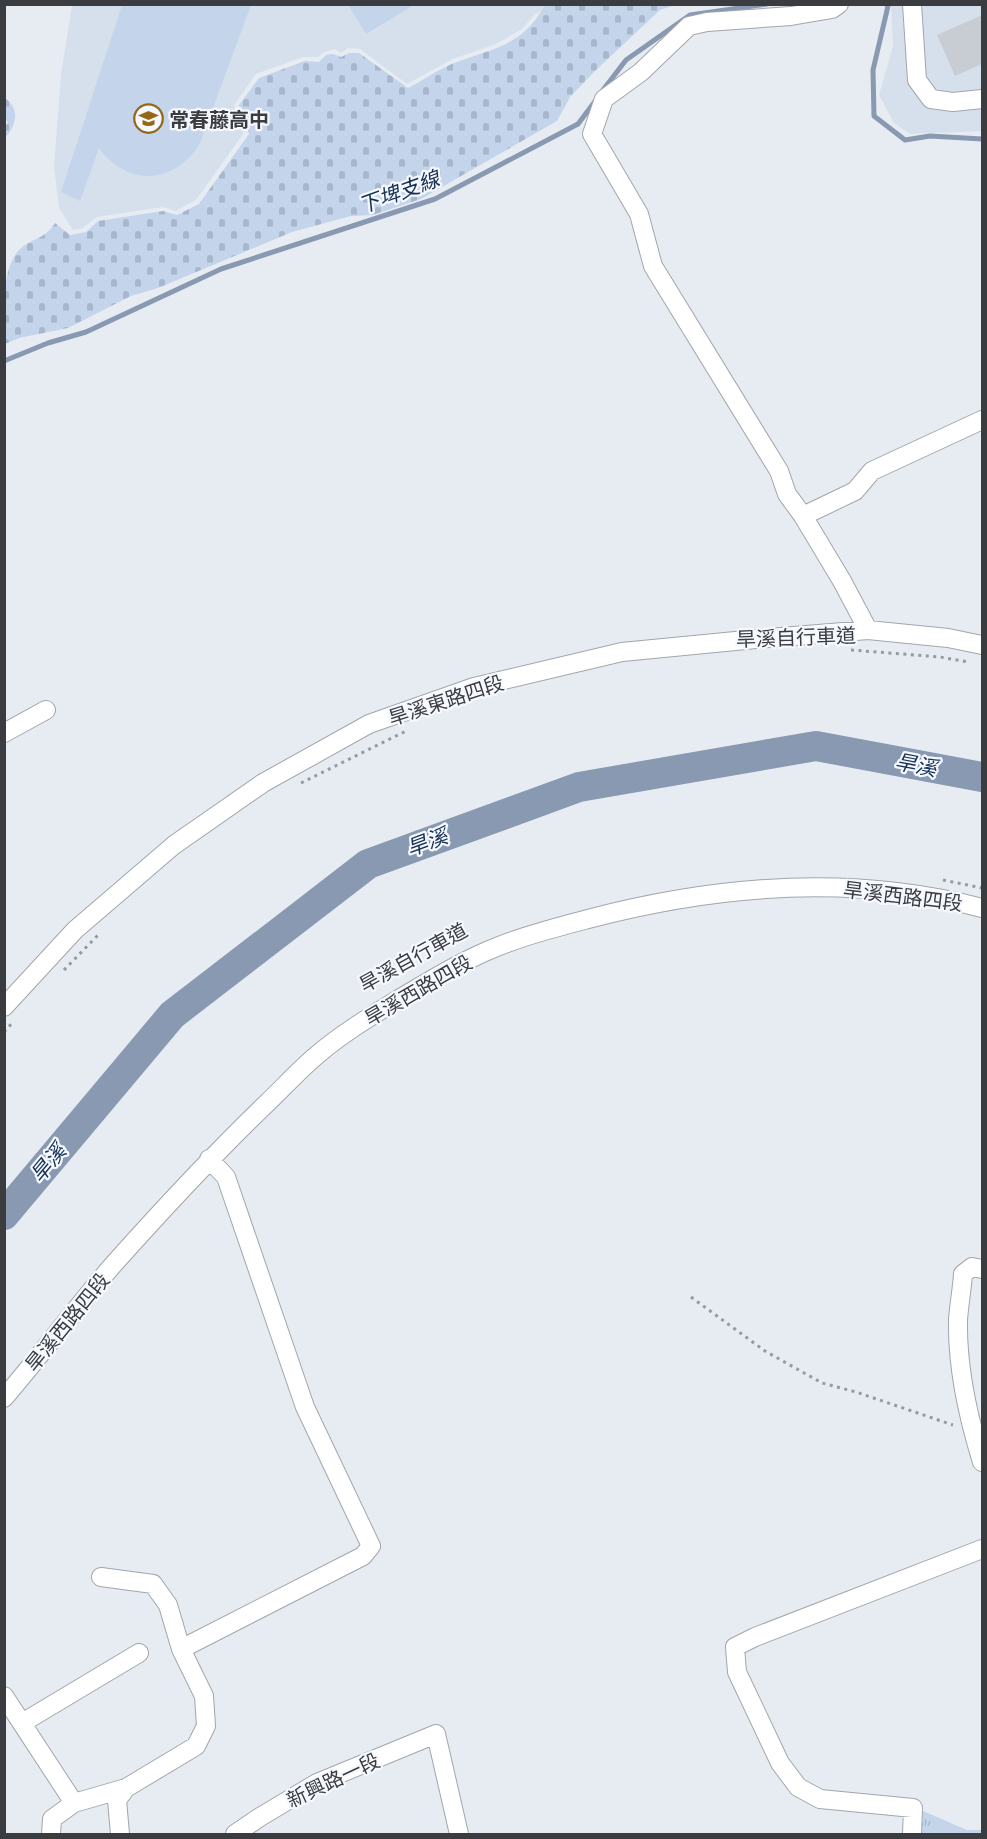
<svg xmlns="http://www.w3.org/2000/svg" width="987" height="1839" viewBox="0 0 987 1839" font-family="'Archivo Narrow','Noto Sans TC',sans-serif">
	<defs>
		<pattern id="grass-tufts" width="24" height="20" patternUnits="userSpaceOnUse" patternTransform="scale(1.5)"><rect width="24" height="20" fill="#c3d4eb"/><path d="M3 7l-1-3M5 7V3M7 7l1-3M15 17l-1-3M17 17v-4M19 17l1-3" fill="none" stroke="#a8b7cb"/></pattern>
		<pattern id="cemetery-stones" width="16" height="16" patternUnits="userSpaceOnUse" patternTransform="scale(1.5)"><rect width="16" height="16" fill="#c3d4eb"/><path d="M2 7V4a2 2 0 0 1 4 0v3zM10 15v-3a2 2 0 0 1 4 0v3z" fill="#a8b7cb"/></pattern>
	</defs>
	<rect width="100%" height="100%" fill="#e7ecf3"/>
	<path fill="#d6e0ec" d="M72 5H557L535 14 522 29 496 44 453 59 407 84 360 49 348 48 341 53 335 49 324 52 318 57H303L256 74 234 105 244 133 196 200 176 211 163 207 97 217 83 228 73 230 59 208 54 167 61 74Z
		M891 5H982V131L910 134 894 123 879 95 893 46Z"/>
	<path fill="url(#grass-tufts)" d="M923 1811 967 1830H982V1834H921Z"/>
	<path fill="url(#cemetery-stones)" d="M545 5H675L660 10 596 70 570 97 557 121 421 199 373 215 351 216 292 232 158 288 131 296 68 328 19 338 5 344C4 316 0 267 21 248 35 237 45 239 55 223L70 235 86 232 98 221 163 211 177 215 199 204 249 134 239 105 259 78 305 61 319 62 326 55 333 54 341 57 349 53H359L408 88C424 80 440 68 457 62 497 47 523 45 545 5Z
		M5 98C20 109 17 125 5 138V126L8 123 5 118Z"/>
	<path fill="#c3d4eb" d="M122 5H251L200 143C175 185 127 187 99 148L80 201 61 192Z
		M348 5H414L366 34Z"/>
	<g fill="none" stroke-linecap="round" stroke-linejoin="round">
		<path stroke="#8899b1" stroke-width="5" d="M886 4 888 6 873 70 874 116 905 140 930 136 982 139
			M603 90 626 60 690 15 767 4
			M4 361 48 343 86 332 221 269 435 199 578 124 596 100"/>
		<path stroke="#8899b1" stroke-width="30" d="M4 1215 172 1015 368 864 579 787 816 746 982 777"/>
	</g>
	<path fill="#c8cdd3" d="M982 15V64L955 76 937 35Z"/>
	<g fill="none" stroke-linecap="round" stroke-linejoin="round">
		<defs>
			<path id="minor" d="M839 4 832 9 791 16 707 22 689 26 641 72 604 99 592 134 639 214 653 266 779 471 787 494 803 516 842 581 868 630
				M912 4 917 80 931 99 953 102 982 99
				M803 516 855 491 872 471 982 420
				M4 733 46 710
				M4 1007 75 930 174 845 263 783 369 724 474 687 622 652 756 639 868 630 948 638 982 645
				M982 1269 972 1267 963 1274C962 1289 959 1305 958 1320 957 1368 968 1417 982 1462
				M4 1398C41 1355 75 1309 112 1266 162 1210 212 1156 266 1104 283 1088 299 1070 317 1055 340 1035 368 1018 394 1002 424 984 455 965 487 951 519 937 554 928 588 919 717 885 852 874 982 908
				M101 1577 153 1584 168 1605 181 1649
				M4 1696 74 1803
				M22 1723 139 1653
				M51 1834 52 1819 74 1803 126 1788
				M120 1834 117 1800 126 1788 196 1746 206 1726 204 1696 181 1649 363 1556 371 1546 305 1407 226 1177 209 1159
				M235 1834 260 1817 317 1783 436 1734 459 1834
				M912 1834 913 1808 820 1799 798 1787 780 1763 737 1672 735 1647 755 1637 982 1549"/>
		</defs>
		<use href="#minor" stroke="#a1a6ac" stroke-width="20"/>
		<path stroke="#979a9f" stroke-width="3" stroke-dasharray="3 4.5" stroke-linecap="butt" d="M851 650 940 657 969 662
			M301 783 408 730
			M943 880 982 888
			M64 970 99 934
			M4 1032 13 1022
			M691 1297 765 1351 822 1383 856 1392 953 1425"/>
		<use href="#minor" stroke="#fff" stroke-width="18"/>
	</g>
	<defs>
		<symbol id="school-ring" viewBox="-11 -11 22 22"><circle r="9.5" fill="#f5f9ff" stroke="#966816" stroke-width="1.5"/><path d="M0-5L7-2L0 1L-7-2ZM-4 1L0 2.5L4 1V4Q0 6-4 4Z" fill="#966816"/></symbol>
	</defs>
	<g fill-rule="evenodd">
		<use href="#school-ring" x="132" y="102" width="33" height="33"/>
	</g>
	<g text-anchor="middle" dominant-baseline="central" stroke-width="4.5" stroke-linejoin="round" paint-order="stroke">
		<g font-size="20" font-weight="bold" fill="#3b3c3f" stroke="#f5f9ff" text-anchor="start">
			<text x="169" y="119">常春藤高中</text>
		</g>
		<g font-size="20" fill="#3b3c3f" stroke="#f5f9ff">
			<text transform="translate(796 637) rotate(-2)">旱溪自行車道</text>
			<text transform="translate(446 700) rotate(-18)">旱溪東路四段</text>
			<text transform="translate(903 896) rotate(7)">旱溪西路四段</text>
			<text transform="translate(413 957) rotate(-29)">旱溪自行車道</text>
			<text transform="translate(418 990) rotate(-30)">旱溪西路四段</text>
			<text transform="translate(67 1322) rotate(-51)">旱溪西路四段</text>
			<text transform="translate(333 1780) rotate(-25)">新興路一段</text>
		</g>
		<g font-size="21" font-style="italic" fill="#173154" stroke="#f5f9ff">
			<text transform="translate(399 192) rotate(-20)">下埤支線</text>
			<text transform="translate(916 765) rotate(11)">旱溪</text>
			<text transform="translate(427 842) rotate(-20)">旱溪</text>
			<text transform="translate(48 1163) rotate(-50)">旱溪</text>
		</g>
	</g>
	<rect width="987" height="1839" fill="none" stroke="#3b3c3f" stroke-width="12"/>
</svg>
